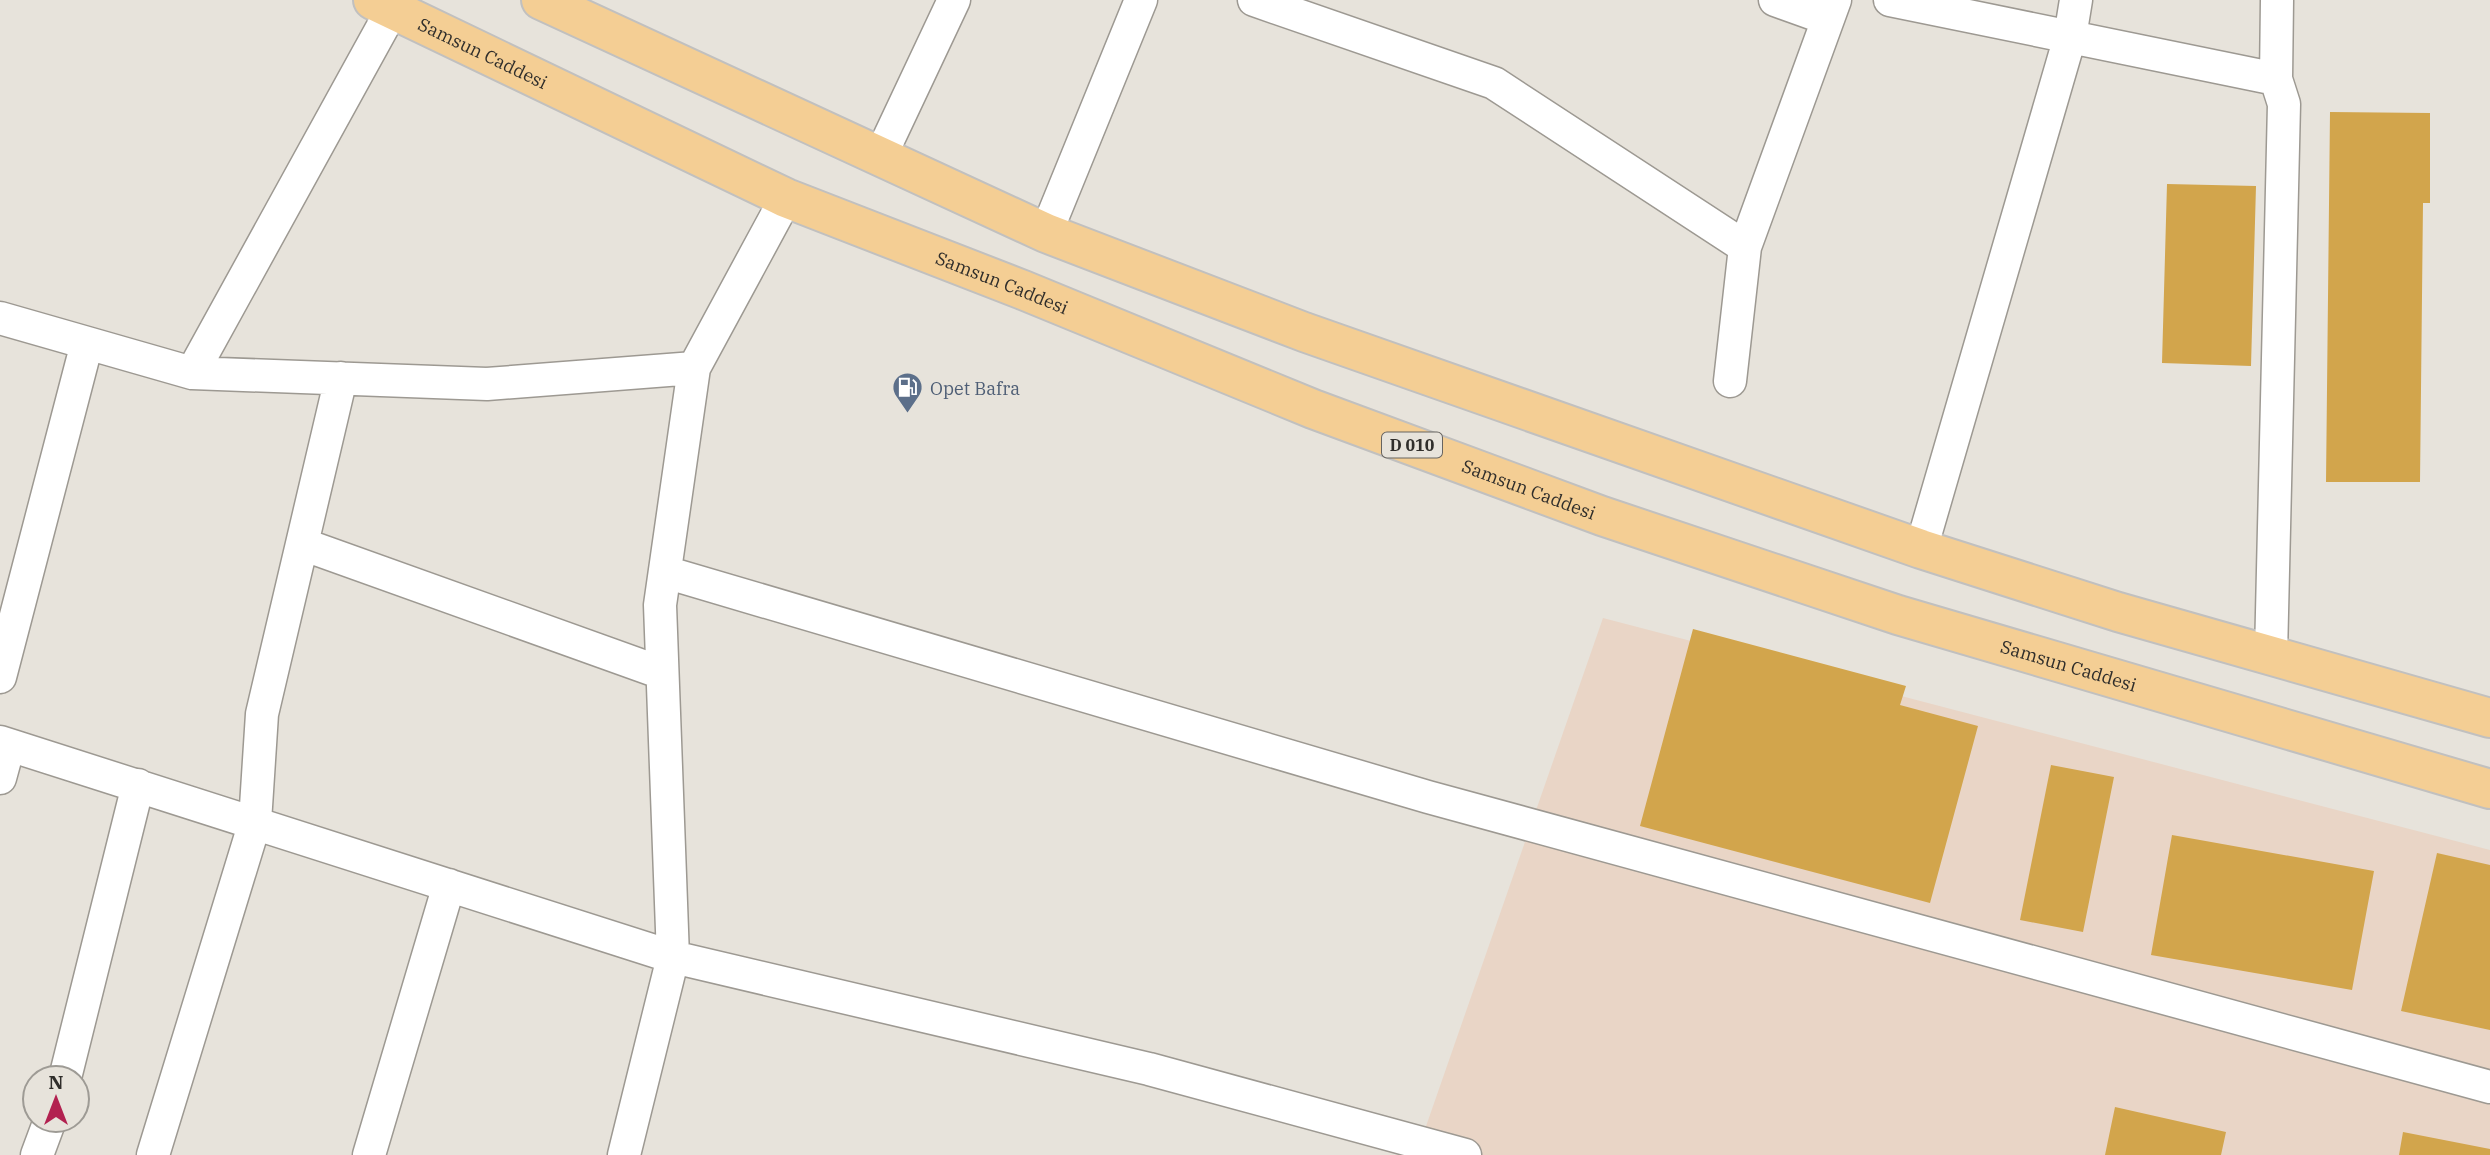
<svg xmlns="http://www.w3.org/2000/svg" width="2490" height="1155" viewBox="0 0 2490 1155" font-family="'IBM Plex Serif',serif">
	<rect width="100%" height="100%" fill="#e7e3db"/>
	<path fill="#e9d5c6" d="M1603 618 2490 850V1155H1416Z"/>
	<path fill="#d2a54c" d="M2330 112 2430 113V203H2423L2420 482H2326Z
		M2167 184 2256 186 2251 366 2162 363Z
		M1693 629 1906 686 1900 705 1978 726 1930 903 1640 826Z
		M2051 765 2114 777 2083 932 2020 920Z
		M2172 835 2374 871 2352 990 2151 955Z
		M2437 853 2490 865V1030L2401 1011Z
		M2115 1107 2226 1132 2221 1155H2105Z
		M2403 1132 2490 1149V1155H2399Z"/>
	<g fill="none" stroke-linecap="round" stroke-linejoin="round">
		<defs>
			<path id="minor" d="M1254 0 1494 83 1745 247
				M1775 0 1828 19
				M1890 0 2276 79
				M880 157 954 0
				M1046 233 1141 0
				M0 318 192 373 487 384 694 368
				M192 373 392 10
				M1730 381 1745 247 1835 0
				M302 544 662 673
				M1921 549 2070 37 2076 0
				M665 572 1428 797 2490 1087
				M2271 655 2284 104 2276 79 2277 0
				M0 677 87 343
				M0 742 673 957 1149 1069 1465 1155
				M0 778 9 745
				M65 1078 138 785
				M37 1155 50 1120
				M153 1155 255 822 262 714 341 378
				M369 1155 449 885
				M624 1155 673 957 660 605 694 368 786 198"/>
			<g id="trunk">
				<path id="s1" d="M373 0 786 198 1023 290 1313 409 1602 516 1898 615 2490 789"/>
				<path d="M541 0 1046 233 1304 332 1921 549 2118 612 2490 718"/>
			</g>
		</defs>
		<use href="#minor" stroke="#9d9992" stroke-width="35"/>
		<use href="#trunk" stroke="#c1c0bf" stroke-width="42"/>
		<use href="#minor" stroke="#fff" stroke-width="32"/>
		<use href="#trunk" stroke="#f4ce94" stroke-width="38"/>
	</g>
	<defs>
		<symbol id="fuel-pin" viewBox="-11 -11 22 30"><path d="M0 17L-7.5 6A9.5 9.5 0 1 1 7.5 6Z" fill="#5c6f8a" stroke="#e7e3db"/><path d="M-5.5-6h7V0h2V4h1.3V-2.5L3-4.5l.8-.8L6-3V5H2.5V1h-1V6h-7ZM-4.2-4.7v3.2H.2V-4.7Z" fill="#fff"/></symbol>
	</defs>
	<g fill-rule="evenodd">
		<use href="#fuel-pin" x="890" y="370" width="35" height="47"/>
	</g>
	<g text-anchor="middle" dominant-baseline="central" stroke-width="5" stroke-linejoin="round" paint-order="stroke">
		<rect fill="#e7e3db" stroke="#676460" stroke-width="2" x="1382" y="432.5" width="60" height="25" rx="5"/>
		<g font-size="16" font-weight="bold" fill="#302e2b">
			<text x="1412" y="445">D 010</text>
		</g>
		<g font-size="18" fill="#302e2b" stroke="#e7e3db">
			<text stroke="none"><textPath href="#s1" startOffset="122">Samsun Caddesi</textPath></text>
			<text stroke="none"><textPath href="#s1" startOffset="690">Samsun Caddesi</textPath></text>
			<text stroke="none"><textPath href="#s1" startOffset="1256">Samsun Caddesi</textPath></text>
			<text stroke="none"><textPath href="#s1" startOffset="1824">Samsun Caddesi</textPath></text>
		</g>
		<g font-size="18" fill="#4e5e75" stroke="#e7e3db" text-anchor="start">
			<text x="930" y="388">Opet Bafra</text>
		</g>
	</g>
	<g transform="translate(56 1099)"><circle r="33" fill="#e7e3db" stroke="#9e9b95" stroke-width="2"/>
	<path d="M0-5L12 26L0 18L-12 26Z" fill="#b22150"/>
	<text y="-10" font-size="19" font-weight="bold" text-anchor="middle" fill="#302e2b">N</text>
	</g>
</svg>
